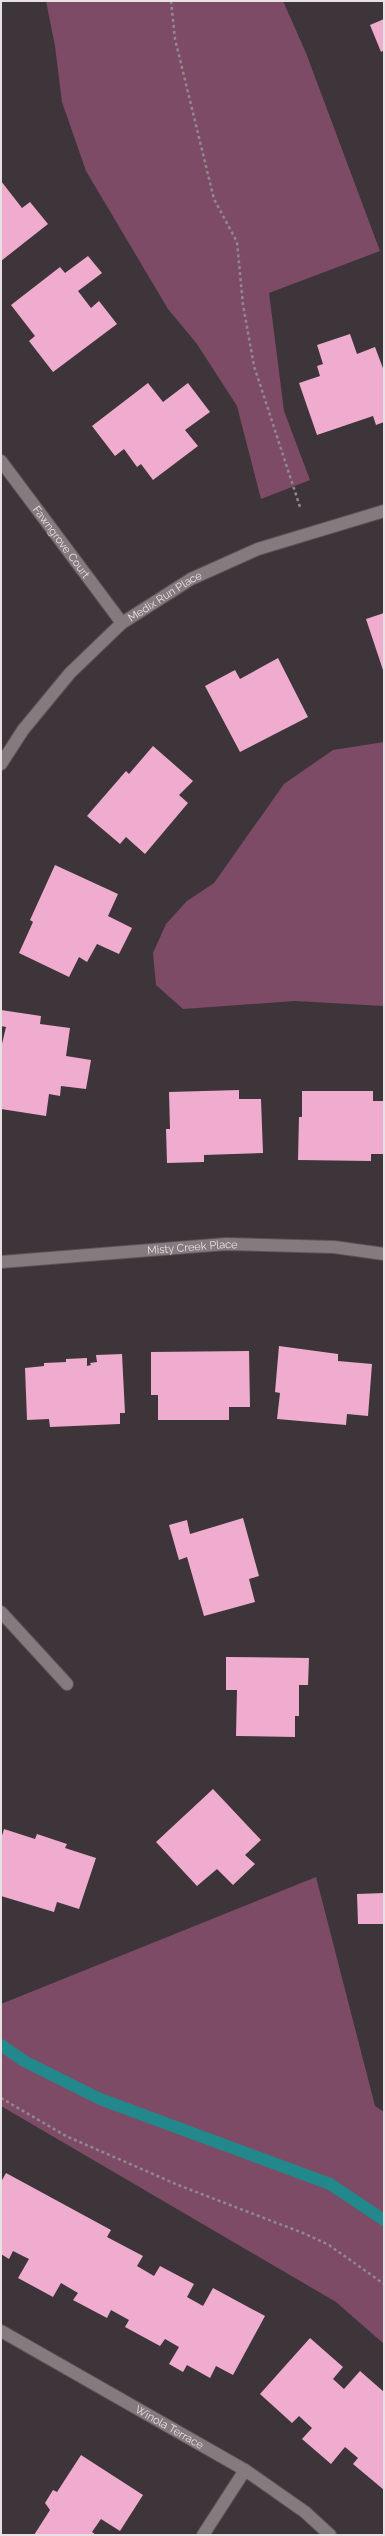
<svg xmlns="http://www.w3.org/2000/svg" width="385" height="2536" viewBox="0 0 385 2536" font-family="Raleway,sans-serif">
	<rect width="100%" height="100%" fill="#3d3539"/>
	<path fill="#7e4b66" d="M46 1H283L306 53 380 251 269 293 284 411 310 480 261 499 237 406 197 344 168 309 86 171 62 102 55 46Z
		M384 742V1006L295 1001 183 1009 156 985 153 953 166 924 187 901 214 883 284 784 333 750Z
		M316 1877 375 2106 384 2112V2344L336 2302 1 2106V2004Z"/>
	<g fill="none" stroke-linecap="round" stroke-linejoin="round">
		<path stroke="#23888c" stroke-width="12" d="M1 2045 24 2061 100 2099 330 2184 384 2220"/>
	</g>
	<path fill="#efacce" d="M384 19V50L381 52 370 25Z
		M1 181 22 208 30 202 48 224 1 261Z
		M88 256 102 273 78 291 91 308 99 301 117 324 53 372 29 341 35 336 11 305 60 267 65 273Z
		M350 334 357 354 375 347 384 371V422L376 425 373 416 317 435 299 383 320 376 317 366 323 364 317 345Z
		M148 383 163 402 188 383 210 412 185 430 198 446 153 480 141 464 137 467 124 449 115 456 92 426Z
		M384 613V673L366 619Z
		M278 658 308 717 240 752 205 686 235 670 240 679Z
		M153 746 193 781 179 795 188 803 145 854 126 837 120 844 87 816 126 771 129 774Z
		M55 865 118 894 108 916 132 928 119 954 97 944 87 962 79 957 69 977 19 953 33 922 30 920Z
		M1 1010 41 1016 40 1024 70 1028 66 1056 91 1060 86 1089 61 1086 60 1096 49 1094 46 1116 1 1109V1048L6 1027 1 1026Z
		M239 1090V1099H261L263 1153 204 1155V1162L167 1163 166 1129H170L169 1092Z
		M302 1091H373V1101H384V1154H371V1161L298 1160 299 1117H302Z
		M279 1346 338 1354V1361L372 1364 368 1416 347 1414 346 1425 277 1419 280 1393 275 1392Z
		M249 1351 250 1407H229V1420H158V1395H151V1352Z
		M122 1354 125 1413H120V1424L50 1427 49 1419 27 1420 25 1368 44 1366V1363L66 1362V1359L87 1358V1366L91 1365 90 1363 97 1362 96 1355Z
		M243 1518 259 1576 249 1579 255 1602 204 1616 187 1557 179 1560 169 1525 187 1520 190 1534Z
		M226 1657 309 1658 308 1685H299V1716H295V1737L236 1736 237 1690H226Z
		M213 1789 261 1840 245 1855 255 1864 233 1885 217 1869 197 1886 156 1842Z
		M4 1829 35 1839 37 1834 67 1844 65 1848 96 1858 79 1909 57 1902 54 1912 1 1896V1839Z
		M384 1893V1924H358L357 1894Z
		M6 2173 111 2230 107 2237 143 2256 137 2266 154 2276 160 2266 194 2284 187 2297 203 2306 213 2288 265 2316 233 2375 216 2366 210 2378 187 2365 183 2372 169 2364 179 2347 165 2339 160 2346 125 2327 129 2320 111 2310 107 2318 73 2300 78 2293 61 2283 53 2297 18 2278 29 2259 13 2251 9 2259 1 2254V2182Z
		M310 2338 343 2367 333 2379 344 2389 360 2371 384 2392V2490L353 2464 358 2458 345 2447 331 2464 302 2439 312 2428 299 2416 292 2423 260 2394Z
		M81 2455 143 2495 120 2531 101 2519 92 2532 96 2535H34L50 2510 45 2503 53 2490 57 2492Z"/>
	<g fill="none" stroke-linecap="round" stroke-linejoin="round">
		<defs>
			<g id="minor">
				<path id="s1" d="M1 461 122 623"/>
				<path id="s2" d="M1 764 23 730 70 673 122 623 191 579 258 549 384 511"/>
				<path id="s3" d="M1 1262 226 1244 334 1247 384 1254"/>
				<path d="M1 1612 67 1684"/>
				<path id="s4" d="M1 2331 245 2470 305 2512 330 2535"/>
				<path d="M203 2535 245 2470"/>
			</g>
		</defs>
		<use href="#minor" stroke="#5a5357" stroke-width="14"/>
		<path stroke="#8f898c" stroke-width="2.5" stroke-dasharray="3 3" stroke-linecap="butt" d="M171 1 175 39 214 199 237 242 243 305 254 366 300 507
			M1 2098 66 2136 178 2185 303 2233 329 2245 384 2284"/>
		<use href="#minor" stroke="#847b7f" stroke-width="12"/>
	</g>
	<g text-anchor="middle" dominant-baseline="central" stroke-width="4" stroke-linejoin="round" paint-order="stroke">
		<g font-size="11" fill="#e6e1e3" stroke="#332b2f">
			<text stroke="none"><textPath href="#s1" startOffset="101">Fawngrove Court</textPath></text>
			<text stroke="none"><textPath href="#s2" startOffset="237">Medix Run Place</textPath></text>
			<text stroke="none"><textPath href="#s3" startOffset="192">Misty Creek Place</textPath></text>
			<text stroke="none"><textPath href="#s4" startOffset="194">Winola Terrace</textPath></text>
		</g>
	</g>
	<rect width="385" height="2536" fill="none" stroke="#e6e1e3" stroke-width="4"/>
</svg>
